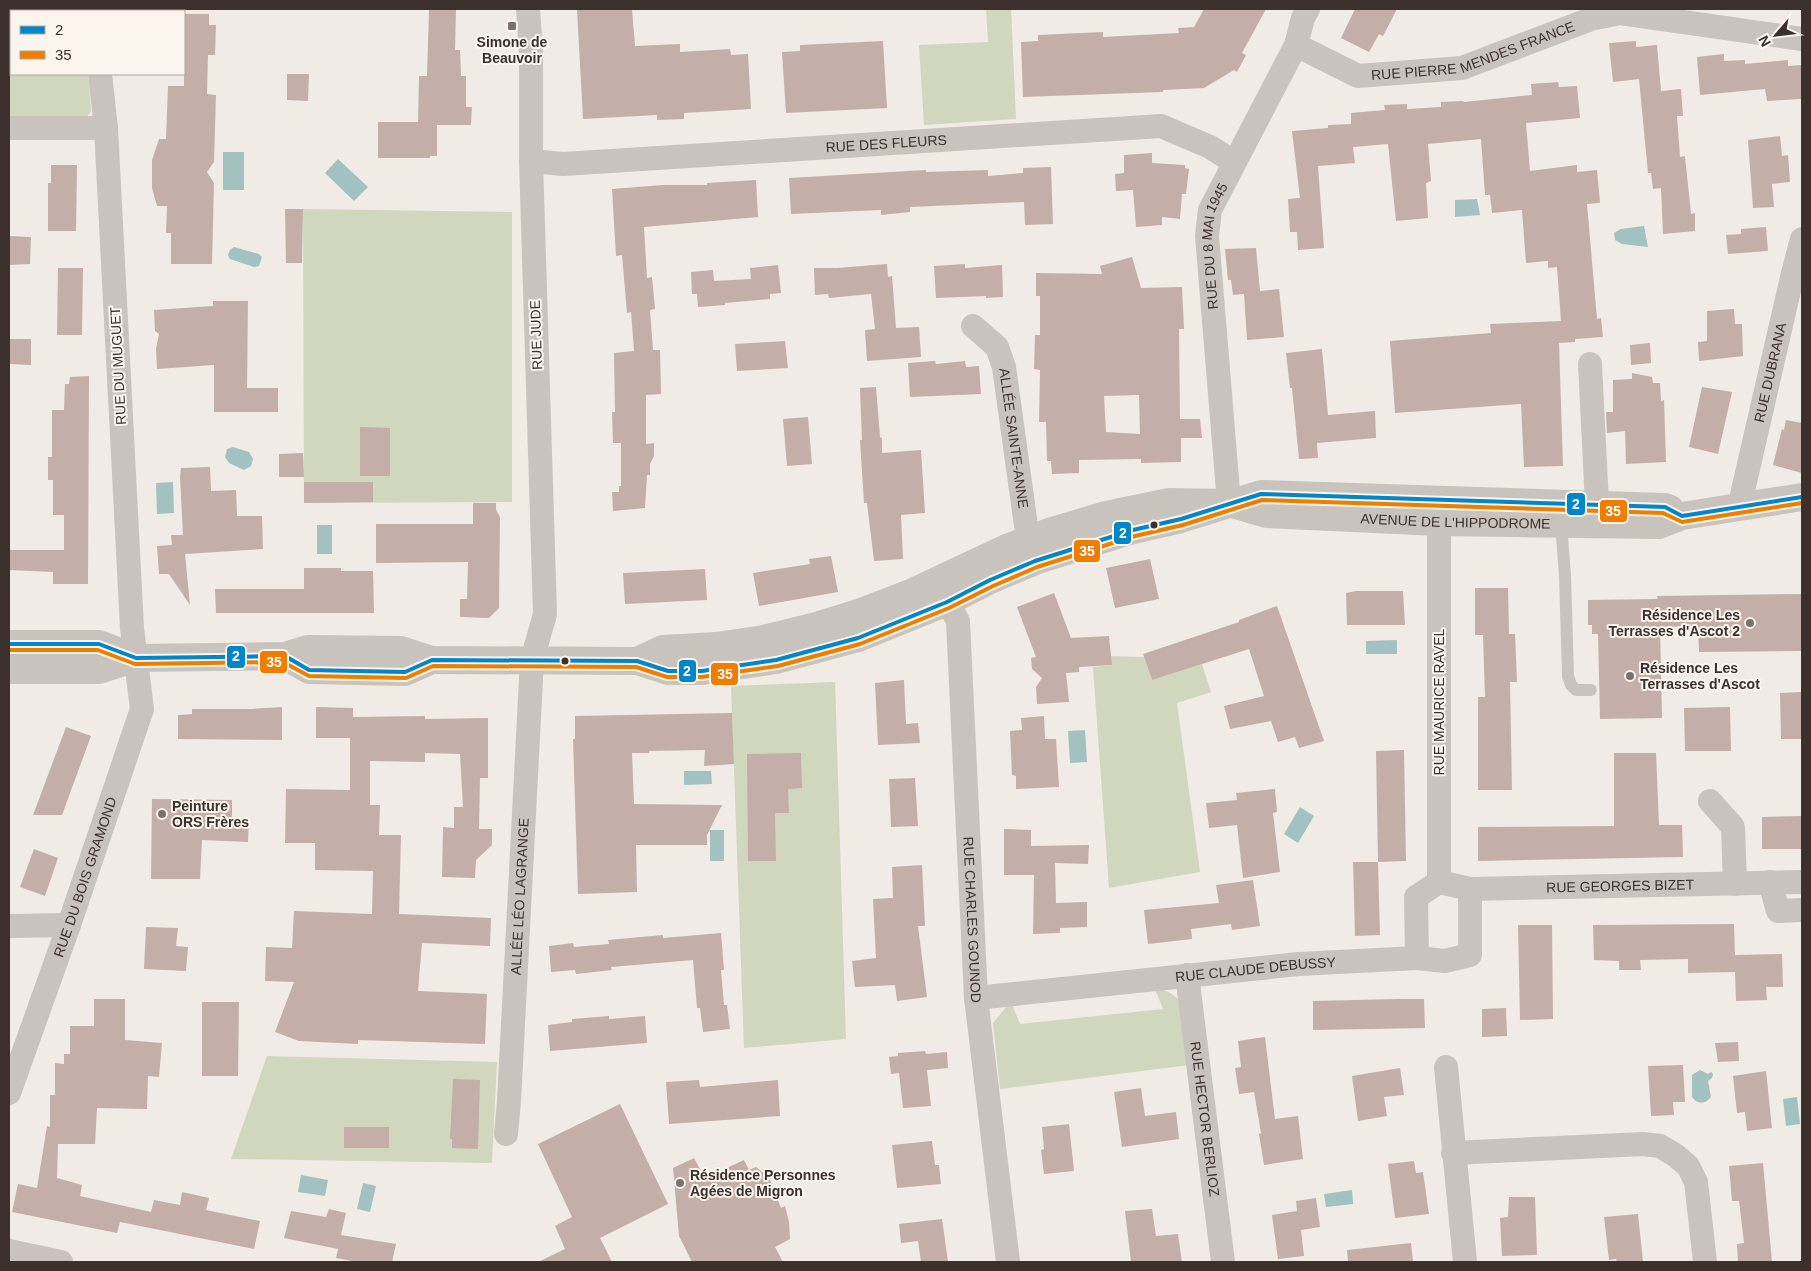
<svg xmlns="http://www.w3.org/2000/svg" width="1811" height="1271" viewBox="0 0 1811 1271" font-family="Arial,sans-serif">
	<rect width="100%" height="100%" fill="#f0ebe5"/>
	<path fill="#d1d6bf" d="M986 9H1011L1016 119 924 125 919 45 988 42Z
		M9 66H11V74H88L91 111 86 118 9 119Z
		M303 209 512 212V502L304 503Z
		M1111 656 1144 657 1152 680 1202 664 1211 692 1177 703 1200 872 1109 888 1093 667 1111 665Z
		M835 682 846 1039 744 1048 731 686Z
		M1155 989C1166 989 1177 995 1182 1005 1186 1013 1187 1054 1189 1065L1000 1089 993 1023 1007 1006 1012 1004 1020 1024 1163 1009Z
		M267 1056 497 1062 492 1163 231 1159Z"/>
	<path fill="#a1c2c1" d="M223 152H244V190H223Z
		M338 159 368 187 354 201 325 173Z
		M1477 199 1480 215 1455 217V200Z
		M1644 226 1648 247 1622 244 1615 240 1614 233 1621 229Z
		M234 247 259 254 262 257 259 266 254 267 230 259 228 255 230 250Z
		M233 447 249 452 253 459 251 466 244 470 229 463 225 457 227 449Z
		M173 482 174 513 157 514 156 483Z
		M317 525H332V554H317Z
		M1397 640V654H1366V641Z
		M1085 730 1087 762 1070 763 1068 731Z
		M684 771H711L712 784 684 785Z
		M1300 807 1314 816 1298 843 1284 834Z
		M710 830H724V861H710Z
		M1700 1070 1708 1074 1711 1072 1713 1074 1712 1078 1708 1081 1711 1097C1706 1104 1697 1105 1692 1097V1075Z
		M1797 1097 1800 1124 1786 1126 1783 1099Z
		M301 1175 328 1180 325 1196 298 1192Z
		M363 1183 376 1186 370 1212 357 1209Z
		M1352 1190 1353 1204 1326 1207 1324 1194Z"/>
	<path fill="#c3afa7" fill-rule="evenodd" d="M429 9H456L455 50H460L461 76H466V107H472L471 125H437V156H430V158H378V122H418L419 76H427Z
		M577 9H632L635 46 680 44V52L730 49 731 55 748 54 751 109 684 113V119L657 120V115L583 119Z
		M1204 9H1266L1242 53 1246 55 1237 72 1234 70 1204 88 1163 90V92L1023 97 1021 42 1038 41V35L1103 32V37L1179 33 1178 28 1194 27Z
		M1355 9H1397L1383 36 1379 34 1369 52 1341 38Z
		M184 14H209V25H216L215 55H208L207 94 216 95 214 162 207 172 214 183 212 264H171V233H166L167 206H157L152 188V160L159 139H166L168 86H184Z
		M883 41 887 108 786 113 782 52 800 51V45Z
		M1636 41V47L1657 45 1661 91 1681 89 1683 116H1677L1680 157 1685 156 1691 214 1695 213V231L1663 234 1661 188 1653 189 1651 173H1648L1639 79 1613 82 1609 43Z
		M1724 54V61L1745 60V64L1788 60V66L1802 65V99L1767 101 1765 89 1700 95 1697 57Z
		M287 74H309L308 101 287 100Z
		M1558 82 1559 87 1577 86 1580 118 1526 123 1530 171 1577 165V172L1597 170 1600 203 1587 204 1597 319 1601 318 1603 337 1575 339V342L1559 343 1563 466 1524 467 1521 404 1395 413 1390 341 1491 333 1490 324 1561 321 1557 267 1548 268V261L1526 263 1522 210 1492 213 1490 195H1485L1481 139 1428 144 1431 181 1426 183 1428 218 1396 221 1388 144 1353 147 1355 163 1318 166 1324 248 1298 250 1297 232H1290L1288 199 1300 198 1292 131 1328 128V125L1351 124V113L1385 110 1384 105 1407 104V109L1441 107V102L1463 101 1464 102 1532 95 1531 84Z
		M1780 136 1782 156 1788 155 1790 182 1772 184 1774 207 1753 208 1748 140Z
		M1152 153V163L1185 165V168L1189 169 1186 194H1182L1180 219 1162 217V225L1136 227 1133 190 1116 191 1115 174 1124 173V155Z
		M51 165H77L76 231H48V183H51Z
		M1051 167 1053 224 1025 225 1024 202 910 207V212L881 215V210L791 214 789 178 926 170V172L988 170V176L1023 173V168Z
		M756 180 758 217 644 227 647 278 652 277 655 309 650 310 653 350H660L661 394 646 395V444L654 443V456L650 464V475H647L645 508 613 511 612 492H619V486H621V443H613L612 412H615L614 353 634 351 631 312 627 313 622 255 616 256 612 189 663 185H707V183Z
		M285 209H303L302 263H286Z
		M1766 227 1768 251 1728 254 1726 235 1741 234V229Z
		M9 236 31 237 30 264 9 265Z
		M1256 248 1260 291 1279 289 1284 337 1247 340 1244 294 1233 295 1231 280H1228L1225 249Z
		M1132 257 1141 288 1182 287 1184 329H1179L1180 419H1200L1202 438H1181V462L1141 463V459L1079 460V473L1052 474 1051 461H1047L1046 422H1039L1040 370 1034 369 1035 335H1040V296H1036V273L1102 274 1100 266ZM1139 395 1140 434 1106 432 1104 396Z
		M887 264 888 277 892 276 896 328 919 327 921 357 867 361 865 330 875 329 871 294 829 298 828 294 815 295 814 268H837Z
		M965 264V268L1002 265 1003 297 986 298V296L936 298 934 266Z
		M778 265 781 293 770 294V299L725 303V305L698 307 697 294H692L691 272 713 270 714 281 751 279 750 268Z
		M58 268H83L82 335H57Z
		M213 301H248L247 388H278V412H214V365L157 369 156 349 159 334 155 331 154 310 213 306Z
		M1734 309 1735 324H1742L1743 356 1699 361 1698 342 1707 341V311Z
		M9 339H31V365L9 364Z
		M785 341 788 368 737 371 735 344Z
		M1650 343 1651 363 1631 365 1630 345Z
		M1322 349 1328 415 1375 411 1376 438 1317 443 1318 458 1299 459 1292 388H1290L1286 353Z
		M935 361 936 364 965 361 966 367 979 366 981 394 910 397 908 363Z
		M1632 373 1652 377 1653 383H1660L1661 401 1664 400 1666 462 1626 464 1625 431 1607 433 1606 412H1613V380L1632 379Z
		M89 376 88 584H53V572L9 570V550H64V515H53V480H48V457H52V410H64L65 384H69L70 377Z
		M876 387 880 437 882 438V453L921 450 925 513 901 515 903 559 874 561 867 503H864L860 440H862L860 388Z
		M1702 387 1732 392 1718 454 1689 447Z
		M808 417 812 464 787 466 783 419Z
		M1786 420 1802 423V473L1773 465 1782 429 1784 430Z
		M360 427 390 428V476H360Z
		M303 453 304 477H279V454Z
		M210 467 211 491 236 490 237 516H262L263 549 185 554 190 605 169 574H159L157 546 172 545 171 535H183L180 477 181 468Z
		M304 482H373V502L304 503Z
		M473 503H496V510L500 517 499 608 489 618 460 617V599H467L468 562 376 563V524H473Z
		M831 556 838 592 759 606 753 573 810 564 809 559Z
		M1150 559 1159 599 1115 608 1106 568Z
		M304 568H341V571H373L374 613H216L215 589H304Z
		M705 569 707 600 625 604 623 573Z
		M1475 588H1508L1509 634H1515L1517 682H1510L1512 790H1478V697H1485L1483 635H1475Z
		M1356 591H1403L1405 625H1347L1346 593Z
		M1054 593 1071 638 1109 636 1112 665 1079 667V672L1066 673 1069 702 1037 704 1036 687 1042 678 1032 669 1031 658 1036 657 1017 607Z
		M1802 594V651L1699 652 1698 626 1660 627 1662 718 1600 719 1598 634H1592V625H1588V600L1658 599 1657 596Z
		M1277 606 1324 741 1299 748 1295 737 1278 742 1271 721 1230 729 1224 706 1264 696 1249 649 1152 680 1143 654 1239 622V620Z
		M904 680 906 724 918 723 920 743 878 745 875 683Z
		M1802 692V739H1781L1780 693Z
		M282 707V740L178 739V715L192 714V709H252Z
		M316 707 353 708V717L425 716V719L488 718V778H480L479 829H492V845L476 860 475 878 442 877 443 827 454 828V807H463L460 754 425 753V762L370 761V805H380L379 835H401L399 914 491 918 490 946 422 943 418 991 487 994 485 1044 358 1040V1044L299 1041 275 1032 294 982 265 981 266 947 292 948 294 911 372 914 373 871 315 870V843H285L286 789 350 790V738H316Z
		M1730 707 1731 751H1685L1684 708Z
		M732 713 734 764 704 766 705 750 649 751V753H632L634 804 722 805 707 835V845H636L637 892 578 894 573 739H575V716Z
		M1044 716 1045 739H1056L1059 787 1016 789V776L1012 775 1010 731 1022 730 1021 718Z
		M66 727 91 736 62 815H33Z
		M1404 750 1406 861 1378 862 1376 751Z
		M801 753 802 788 788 789 789 813H775L776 861H748L747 754Z
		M1614 753H1656L1659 825H1682L1683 857 1478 861V827L1614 826Z
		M915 778 918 826 891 827 889 779Z
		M1275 789 1277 812 1273 813 1280 872 1243 878 1237 825 1209 828 1206 803 1237 800 1236 793Z
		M152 799 232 800V818L249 819 248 842 202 840 200 879H151Z
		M1802 816V849H1762V817Z
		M1004 829 1031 830V846L1089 845 1088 864 1055 863 1056 903 1087 902V927L1060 928V933L1033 934 1034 875H1004Z
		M34 849 58 858 45 896 20 887Z
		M1353 862H1378L1380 935 1355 936Z
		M922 865 925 926H918L927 997 897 1001 895 985 855 987 852 961 876 958 873 899 893 898 892 867Z
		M1253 880 1260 926 1232 930 1231 924 1191 929 1192 939 1148 944 1144 910 1219 903 1216 885Z
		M1734 924 1735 955 1782 954 1783 987H1766L1767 1000 1736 1001 1735 972 1688 973V959L1640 960 1641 970H1619V961L1594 960 1593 925Z
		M1518 925H1552L1553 1019 1520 1020Z
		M146 927 178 928 176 946 188 947 186 971 144 969Z
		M721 933 724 970H721L724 1005H727L730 1029 703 1032 700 1008H697L693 960 611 967 612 970 576 974 575 970 551 972 549 946 573 943 574 947 609 944 608 940 663 935V938Z
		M94 999H125V1040L162 1043 159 1077 148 1076 147 1109 97 1108 95 1144H58L57 1178 82 1185 80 1196 151 1212 154 1200 180 1205 182 1192 209 1198 206 1210 260 1221 254 1249 120 1222 117 1233 12 1212 18 1184 37 1188 47 1126 50 1127V1095H55V1063L64 1064V1054H70V1026H94Z
		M1398 999H1424L1425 1028 1313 1030V1001Z
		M202 1002H239L238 1076H202Z
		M1506 1008 1507 1036 1482 1037V1009Z
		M609 1016V1019L645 1016 647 1043 550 1051 548 1025 572 1022V1019Z
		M1265 1037 1275 1119 1298 1116 1303 1159 1264 1165 1259 1134 1261 1133 1254 1092 1239 1094 1235 1068 1241 1067 1238 1041Z
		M1738 1042 1739 1061 1718 1062 1715 1043Z
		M925 1051 926 1054 947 1052 948 1068 927 1070 931 1106 903 1108 899 1073 891 1074 889 1057 898 1056V1053Z
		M1683 1065 1685 1102H1673L1674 1115 1651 1116 1648 1066Z
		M1400 1068 1404 1095 1384 1097 1387 1116 1358 1121 1352 1076Z
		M1766 1071 1772 1128 1747 1131 1745 1112 1737 1113 1733 1076Z
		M453 1079 480 1080 478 1149 452 1148V1139H450Z
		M699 1080 700 1087 778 1080 780 1116 669 1124 666 1082Z
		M1141 1088 1145 1116 1176 1112 1179 1139 1122 1147 1114 1092Z
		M620 1104 668 1204 600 1238 612 1262H538L565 1249 555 1226 572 1217 538 1144Z
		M1069 1124 1074 1171 1044 1174 1041 1150 1044 1149 1042 1127Z
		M344 1127H389V1148H344Z
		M932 1141 935 1165H939L941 1184 897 1188 892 1145Z
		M694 1158 705 1178 744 1160 749 1170 756 1167 766 1175 770 1180 781 1208 785 1206 789 1222 790 1239 775 1247 783 1262H692L679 1236 673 1168Z
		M1414 1161 1416 1173 1423 1172 1429 1214 1395 1218 1388 1164Z
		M1763 1163 1772 1262H1738L1737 1244 1744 1243 1739 1201H1732L1729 1166Z
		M1509 1197H1535L1537 1255 1502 1256 1500 1218 1508 1217Z
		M1316 1198 1320 1227 1301 1230 1304 1256 1278 1259 1272 1215 1297 1211 1296 1201Z
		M329 1209 346 1213 341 1235 396 1244 392 1262H358L336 1258 339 1245 338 1249 284 1238 291 1211 326 1217Z
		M1152 1209 1156 1236 1178 1234 1182 1262H1131L1125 1211Z
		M1638 1214 1643 1262H1617L1616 1259 1609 1260 1604 1217Z
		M942 1219 948 1262H921L918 1241 901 1243 899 1224Z
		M1411 1243 1413 1262H1348L1347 1250Z"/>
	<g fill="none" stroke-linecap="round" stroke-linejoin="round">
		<path stroke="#c9c3be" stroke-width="12" d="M1561 524 1565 575 1568 676 1571 685 1576 690H1591"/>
		<g stroke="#c9c3be" stroke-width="24">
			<path d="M97 9 98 11"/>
			<path id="s1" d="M1296 45 1358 76 1462 68 1591 19 1620 13 1802 39"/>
			<path d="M9 55H11"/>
			<path d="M9 128H106"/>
			<path id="s2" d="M531 161 563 164 1161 126 1210 147 1234 162"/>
			<path id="s3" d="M973 326 997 347 1004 367 1028 540 1033 557"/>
			<path d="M1590 364 1597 504"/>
			<path id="s4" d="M1229 503 1207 236 1210 210 1296 45 1303 18 1308 9"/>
			<path id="s5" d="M1739 508 1793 273 1802 239"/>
			<path id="s6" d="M1439 522V882L1470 889 1802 882"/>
			<path id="s7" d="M939 587 958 621 976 998 1008 1262"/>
			<path d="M1710 801 1733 827 1735 884"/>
			<path d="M1770 882 1778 911 1802 910"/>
			<path d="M9 926 69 925"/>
			<path d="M1417 958 1416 897 1439 882"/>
			<path id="s8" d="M1187 975 1223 1262"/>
			<path id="s9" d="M976 998 1299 964 1417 958 1445 961 1470 955V889"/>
			<path d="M1446 1067 1465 1262"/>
			<path id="s10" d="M9 1093 69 925 142 709 132 628 106 128 100 74"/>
			<path id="s11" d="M506 1134 509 1101 532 660 545 614 531 161V52L528 9"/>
			<path d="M1453 1153 1643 1144 1660 1146 1675 1155 1688 1166 1696 1182 1705 1262"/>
			<path d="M9 1251 61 1262"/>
		</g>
		<g stroke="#c9c3be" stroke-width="28">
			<path d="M9 644H99L136 658"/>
			<path d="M285 656 309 670 405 672 432 660"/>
			<path d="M637 661 668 671H702L776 660 858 638 947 602 990 580 1035 561 1133 530 1181 519 1261 494 1665 507 1670 509"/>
			<path id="s12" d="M9 670H99L136 658 285 656 308 649 401 650 432 660 637 661 663 649 716 646 764 639 816 626 861 612 913 592 1009 547 1049 532 1106 515 1169 502 1229 503 1267 514 1439 522 1659 525 1682 516 1802 497"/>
		</g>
		<defs>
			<path id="bus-1" d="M9 644H99L136 658 285 656 309 670 405 672 432 660 637 661 668 671H702L776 660 858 638 947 602 990 580 1035 561 1133 530 1181 519 1261 494 1665 507 1682 516 1802 497"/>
			<path id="bus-2" d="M9 650H98L135 664 283 662 309 676 406 678 433 666 636 667 667 677H702L778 666 860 644 949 608 993 586 1037 567 1135 536 1183 525 1262 500 1663 513 1682 522 1802 503"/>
		</defs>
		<use href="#bus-1" stroke="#fbf5ee" stroke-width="8"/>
		<use href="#bus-2" stroke="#fbf5ee" stroke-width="8"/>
		<use href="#bus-1" stroke="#0086cb" stroke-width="4"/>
		<use href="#bus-2" stroke="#ee7d00" stroke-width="4"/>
	</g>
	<g fill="#7a716c" stroke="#fbf5ee" stroke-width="2">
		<rect x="507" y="21" width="10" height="10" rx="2.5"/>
		<circle cx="1750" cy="623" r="5"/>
		<circle cx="1630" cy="676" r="5"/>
		<circle cx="162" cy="814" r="5"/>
		<circle cx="680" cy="1183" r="5"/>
	</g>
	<g fill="#3b302b" stroke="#fbf5ee" stroke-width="2">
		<circle cx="1154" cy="525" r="4.5"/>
		<circle cx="565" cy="661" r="4.5"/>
	</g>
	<g text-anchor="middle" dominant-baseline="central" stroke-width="4" stroke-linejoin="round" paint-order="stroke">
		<g font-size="14" font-weight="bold" fill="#3b302b" stroke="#fbf5ee" text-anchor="start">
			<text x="512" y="42" text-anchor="middle">Simone de<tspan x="512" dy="16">Beauvoir</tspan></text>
			<text x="1740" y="615" text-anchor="end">Résidence Les<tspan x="1740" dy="16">Terrasses d'Ascot 2</tspan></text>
			<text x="1640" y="668">Résidence Les<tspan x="1640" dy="16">Terrasses d'Ascot</tspan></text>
			<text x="172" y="806">Peinture<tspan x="172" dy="16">ORS Frères</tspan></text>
			<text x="690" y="1175">Résidence Personnes<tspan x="690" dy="16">Agées de Migron</tspan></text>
		</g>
		<g font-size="14" fill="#3b302b" stroke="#fbf5ee">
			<text stroke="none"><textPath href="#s1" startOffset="188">RUE PIERRE MENDES FRANCE</textPath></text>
			<text stroke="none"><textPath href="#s2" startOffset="356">RUE DES FLEURS</textPath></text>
			<text stroke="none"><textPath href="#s4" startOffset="259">RUE DU 8 MAI 1945</textPath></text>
			<text transform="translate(536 335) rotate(-92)">RUE JUDE</text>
			<text transform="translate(118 366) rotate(-93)">RUE DU MUGUET</text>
			<text stroke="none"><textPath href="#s5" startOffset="139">RUE DUBRANA</textPath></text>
			<text stroke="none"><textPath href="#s3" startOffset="125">ALLÉE SAINTE-ANNE</textPath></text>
			<text stroke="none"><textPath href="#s12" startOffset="1480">AVENUE DE L'HIPPODROME</textPath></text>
			<text transform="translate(1439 702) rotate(-90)">RUE MAURICE RAVEL</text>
			<text stroke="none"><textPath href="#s10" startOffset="229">RUE DU BOIS GRAMOND</textPath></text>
			<text stroke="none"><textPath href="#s6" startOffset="542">RUE GEORGES BIZET</textPath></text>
			<text stroke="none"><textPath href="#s11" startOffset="238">ALLÉE LÉO LAGRANGE</textPath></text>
			<text stroke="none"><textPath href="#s7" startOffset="338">RUE CHARLES GOUNOD</textPath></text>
			<text stroke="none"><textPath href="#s9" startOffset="281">RUE CLAUDE DEBUSSY</textPath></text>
			<text stroke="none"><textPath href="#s8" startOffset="145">RUE HECTOR BERLIOZ</textPath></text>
		</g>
	</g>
	<g stroke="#fbf5ee" stroke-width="2">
		<rect x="1566" y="492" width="20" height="24" rx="5" fill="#0086cb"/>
		<rect x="1599" y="499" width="29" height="24" rx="5" fill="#ee7d00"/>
		<rect x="1113" y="521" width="19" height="24" rx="5" fill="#0086cb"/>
		<rect x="1073" y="539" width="28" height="24" rx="5" fill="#ee7d00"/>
		<rect x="226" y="645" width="20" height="24" rx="5" fill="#0086cb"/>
		<rect x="259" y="650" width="29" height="24" rx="5" fill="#ee7d00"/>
		<rect x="678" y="659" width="19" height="24" rx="5" fill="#0086cb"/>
		<rect x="710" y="662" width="29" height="24" rx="5" fill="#ee7d00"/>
	</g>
	<g font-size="14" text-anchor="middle" font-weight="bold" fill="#fff">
		<text x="1576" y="509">2</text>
		<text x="1613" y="516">35</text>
		<text x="1123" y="538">2</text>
		<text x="1087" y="556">35</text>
		<text x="236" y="661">2</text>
		<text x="274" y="667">35</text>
		<text x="687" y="676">2</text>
		<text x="725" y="679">35</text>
	</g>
	<rect width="1811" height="1271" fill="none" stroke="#3b302b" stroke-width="20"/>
	<rect x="10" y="10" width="175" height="65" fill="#fbf5ee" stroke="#aea6a0"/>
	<rect x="20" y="26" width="25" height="8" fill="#0086cb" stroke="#aea6a0"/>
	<text x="55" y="35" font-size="15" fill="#3b302b">2</text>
	<rect x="20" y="51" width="25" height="8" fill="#ee7d00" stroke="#aea6a0"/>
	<text x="55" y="60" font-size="15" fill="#3b302b">35</text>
	<g transform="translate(1776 35) rotate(242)" stroke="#fbf5ee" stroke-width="4" paint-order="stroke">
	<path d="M0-4L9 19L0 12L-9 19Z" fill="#3b302b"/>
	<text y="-8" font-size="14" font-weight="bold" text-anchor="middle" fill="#3b302b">N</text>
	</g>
</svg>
